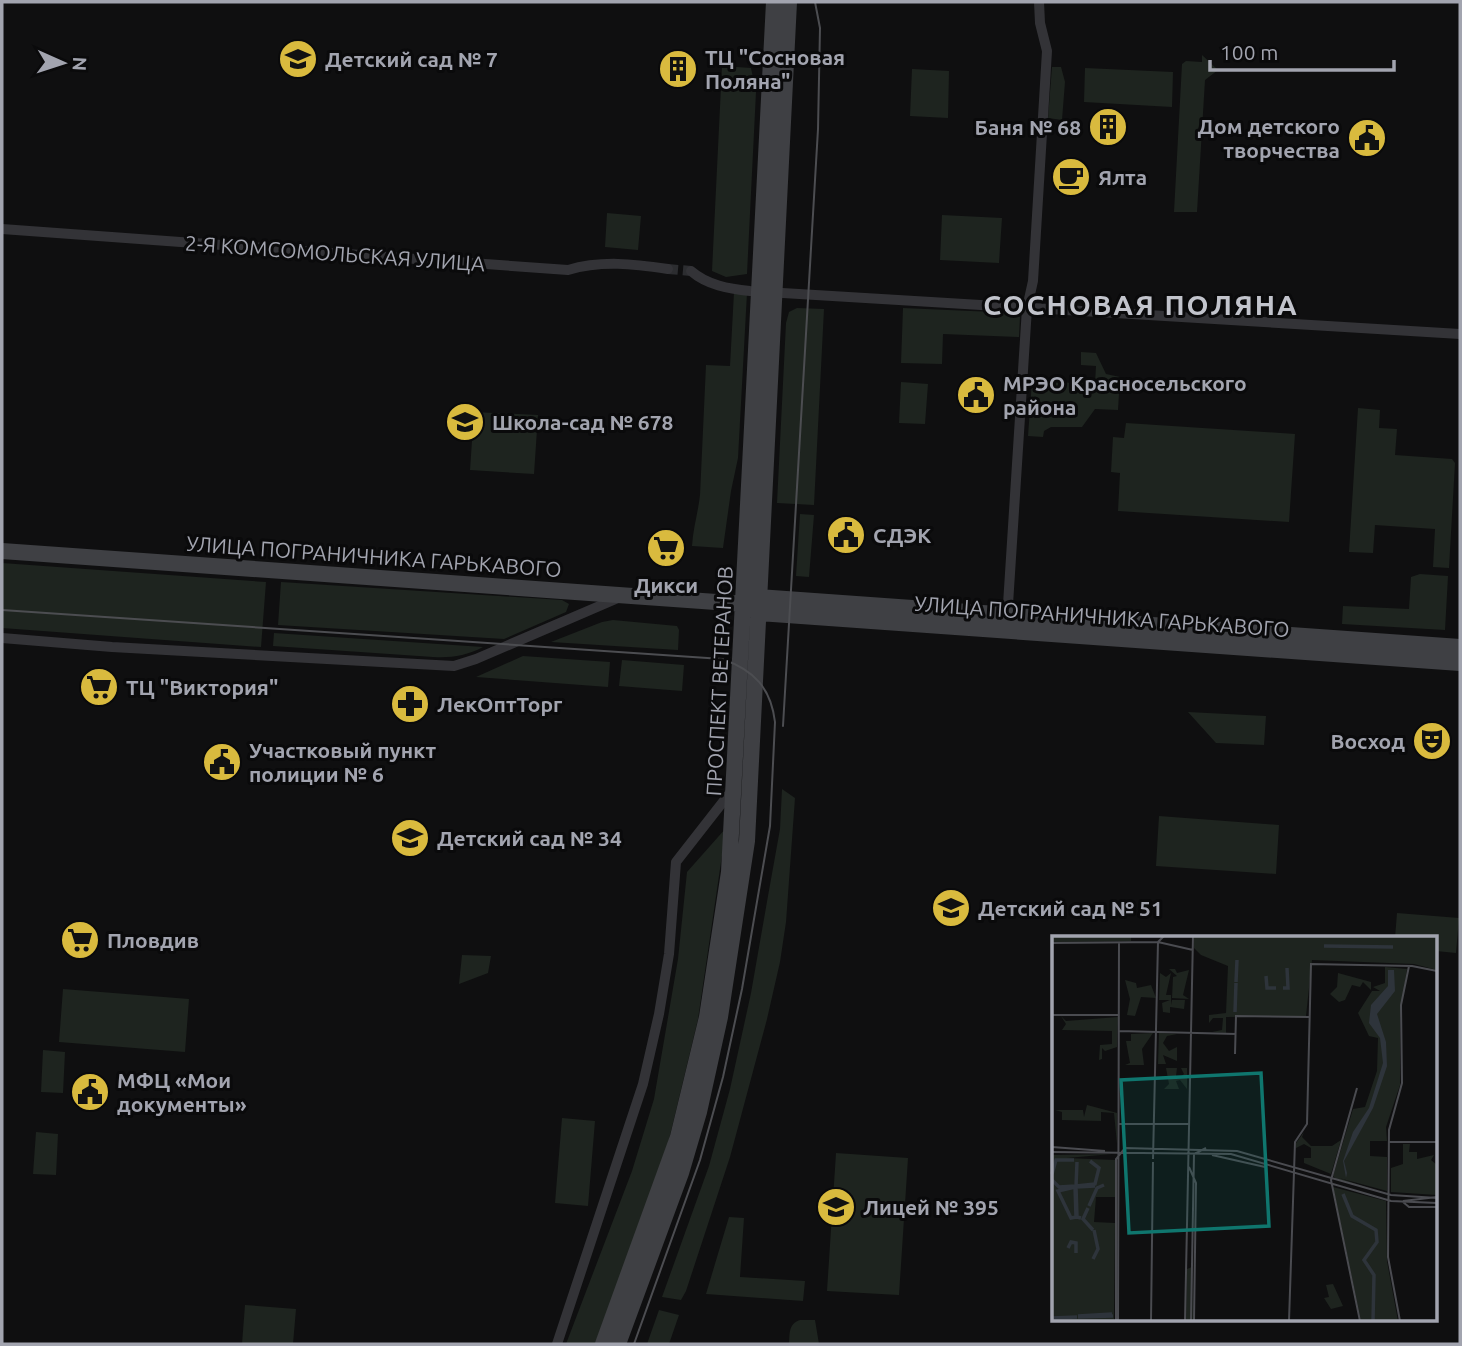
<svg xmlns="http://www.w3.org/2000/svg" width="1462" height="1346" viewBox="0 0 1462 1346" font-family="Ubuntu,sans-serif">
	<rect width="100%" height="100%" fill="#0f0f10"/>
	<path fill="#1e241f" d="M1202 55 1218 70 1205 80 1197 212H1174L1182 64 1186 61 1202 62Z
		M722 66 751 68 756 92 747 274 726 277 712 271Z
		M1052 67H1061L1065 82 1062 120 1048 118Z
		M1085 68 1173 72 1172 107 1084 102Z
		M912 69 949 71 948 118 910 116Z
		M607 213 641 216 638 250 605 247Z
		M942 215 1002 218 999 263 940 260Z
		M734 292 747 293 738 458 731 491 723 548 692 546C693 528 698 513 700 495L706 365 730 366Z
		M797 308 824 309 814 505 777 503 786 323 789 312Z
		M903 308 1016 313 1020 317 1019 337 943 334 942 364 901 363Z
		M1081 352 1096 353 1106 374 1120 377 1118 410 1095 409 1082 427H1051L1044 431 1043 437 1028 436 1032 381 1095 384 1096 366 1081 365Z
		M901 382 928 384 925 424 899 423Z
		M1358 408 1380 410 1379 428 1397 429 1395 455 1452 459 1455 463 1449 568 1433 567 1435 529 1375 525 1373 553 1349 552Z
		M474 412 538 415 534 474 470 470Z
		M1126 423 1295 434 1289 522 1118 511 1120 473 1111 472 1113 437 1124 438Z
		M800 514 814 515 809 577 796 576Z
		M2 563 266 582 261 647 2 628Z
		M1420 574 1448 576 1445 630 1342 624 1343 606 1409 609 1411 577Z
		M281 582 562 600 569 604 566 612 504 639 278 625Z
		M613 620 677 626 679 630 678 650 551 642 602 622Z
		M274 633 483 647C466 656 451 658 433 657L273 646Z
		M523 656 610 662 608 687 476 677Z
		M622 660 684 665 682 691 619 686Z
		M1188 712 1266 716 1264 745 1216 743Z
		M782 789 795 798 786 922 780 962 767 1019 730 1157 686 1291 681 1300 662 1297 709 1166 730 1089 751 993 768 896 780 829Z
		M1159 816 1279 825 1276 874 1156 866Z
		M726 828 698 1019 665 1156 595 1344H566L632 1171 654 1099 678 959 687 872Z
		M1397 913 1459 918 1456 953 1436 951V938H1395Z
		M462 955 491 956 488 973 459 984Z
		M63 989 189 999 185 1052 59 1042Z
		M43 1050 65 1052 63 1093 41 1092Z
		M562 1118 595 1121 588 1206 555 1203Z
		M36 1132 58 1134 56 1175 33 1174Z
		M836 1153 908 1158 899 1295 827 1291Z
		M729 1217 744 1218 740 1277 805 1281 803 1301 706 1294Z
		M245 1305 296 1309 293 1344H242Z
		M659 1310 679 1315 669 1344H647Z
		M800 1320H815L819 1344H789C790 1334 788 1324 800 1320Z"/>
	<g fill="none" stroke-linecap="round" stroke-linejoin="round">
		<path stroke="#2c2d30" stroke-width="10" stroke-dasharray="10 5" stroke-linecap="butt" d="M668 269 691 271"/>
		<path stroke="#333337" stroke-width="10" d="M2 229 568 270C602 260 634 264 668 269
			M691 271C707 285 729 289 750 291L1460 334
			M1007 620 1027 308 1033 281 1047 51 1040 23 1039 2
			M2 638 112 647 454 666 476 659 618 598
			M557 1344 643 1084 659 1014 669 954 676 862 733 789"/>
		<path stroke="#3f4044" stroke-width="16" d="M2 551 744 604 758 613 1460 663
			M752 600 759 597 1460 647
			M603 1344 678 1137 707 1017 729 872 774 2
			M618 1344 681 1173 699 1112 720 1017 747 841 789 2"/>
		<path stroke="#4c4d51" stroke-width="2" d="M2 610 722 659C754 670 771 688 775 722L770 826 742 989 723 1077 700 1160 634 1344
			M783 726 818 129 820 28 815 2"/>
	</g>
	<defs>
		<symbol id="school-disc" viewBox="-11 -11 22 22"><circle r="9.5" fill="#d9ba3e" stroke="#0a0a0b"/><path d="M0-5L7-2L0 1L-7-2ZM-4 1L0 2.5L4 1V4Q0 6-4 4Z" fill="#111"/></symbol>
		<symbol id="building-disc" viewBox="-11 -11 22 22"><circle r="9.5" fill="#d9ba3e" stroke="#0a0a0b"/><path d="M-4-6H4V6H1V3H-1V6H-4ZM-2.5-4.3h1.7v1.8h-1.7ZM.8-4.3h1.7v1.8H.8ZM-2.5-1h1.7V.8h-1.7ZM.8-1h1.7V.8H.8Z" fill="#111"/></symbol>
		<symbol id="civic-disc" viewBox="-11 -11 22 22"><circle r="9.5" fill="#d9ba3e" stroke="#0a0a0b"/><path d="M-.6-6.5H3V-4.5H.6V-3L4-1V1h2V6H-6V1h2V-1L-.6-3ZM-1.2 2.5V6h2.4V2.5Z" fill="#111"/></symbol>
		<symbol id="cafe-disc" viewBox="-11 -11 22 22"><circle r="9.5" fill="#d9ba3e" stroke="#0a0a0b"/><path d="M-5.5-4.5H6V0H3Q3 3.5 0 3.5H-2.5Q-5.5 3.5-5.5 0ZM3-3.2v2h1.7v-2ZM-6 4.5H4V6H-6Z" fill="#111"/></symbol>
		<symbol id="supermarket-disc" viewBox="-11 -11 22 22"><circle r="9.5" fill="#d9ba3e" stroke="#0a0a0b"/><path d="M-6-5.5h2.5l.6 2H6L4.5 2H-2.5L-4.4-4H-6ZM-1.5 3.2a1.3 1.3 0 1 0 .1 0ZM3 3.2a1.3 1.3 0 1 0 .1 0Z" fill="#111"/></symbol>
		<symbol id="pharmacy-disc" viewBox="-11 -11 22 22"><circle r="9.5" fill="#d9ba3e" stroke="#0a0a0b"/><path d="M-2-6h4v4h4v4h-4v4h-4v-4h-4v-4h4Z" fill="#111"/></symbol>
		<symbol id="theatre-disc" viewBox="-11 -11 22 22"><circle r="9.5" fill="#d9ba3e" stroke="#0a0a0b"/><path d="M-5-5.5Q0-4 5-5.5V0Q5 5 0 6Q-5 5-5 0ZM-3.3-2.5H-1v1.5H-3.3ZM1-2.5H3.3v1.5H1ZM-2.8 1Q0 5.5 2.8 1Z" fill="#111"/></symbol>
	</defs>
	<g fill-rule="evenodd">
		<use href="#school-disc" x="276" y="37" width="44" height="44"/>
		<use href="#building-disc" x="656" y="47" width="44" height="44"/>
		<use href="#building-disc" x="1086" y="105" width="44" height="44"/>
		<use href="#civic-disc" x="1345" y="116" width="44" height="44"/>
		<use href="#cafe-disc" x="1049" y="155" width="44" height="44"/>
		<use href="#civic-disc" x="954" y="373" width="44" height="44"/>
		<use href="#school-disc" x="443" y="400" width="44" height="44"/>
		<use href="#civic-disc" x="824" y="513" width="44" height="44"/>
		<use href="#supermarket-disc" x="644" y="526" width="44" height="44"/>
		<use href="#supermarket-disc" x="77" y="665" width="44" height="44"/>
		<use href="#pharmacy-disc" x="388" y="682" width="44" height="44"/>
		<use href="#theatre-disc" x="1410" y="719" width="44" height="44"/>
		<use href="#civic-disc" x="200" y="740" width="44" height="44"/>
		<use href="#school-disc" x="388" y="816" width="44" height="44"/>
		<use href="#school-disc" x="929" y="886" width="44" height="44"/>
		<use href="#supermarket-disc" x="58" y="918" width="44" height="44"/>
		<use href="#civic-disc" x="68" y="1070" width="44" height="44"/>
		<use href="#school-disc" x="814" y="1185" width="44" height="44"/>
	</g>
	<g text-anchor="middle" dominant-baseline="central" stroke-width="6" stroke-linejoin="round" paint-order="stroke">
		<g font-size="21" font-weight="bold" fill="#a2a4af" stroke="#0a0a0b" text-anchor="start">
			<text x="705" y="57">ТЦ "Сосновая<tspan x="705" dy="24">Поляна"</tspan></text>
			<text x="325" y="59">Детский сад № 7</text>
			<text x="1340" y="126" text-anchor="end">Дом детского<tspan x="1340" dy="24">творчества</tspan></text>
			<text x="1081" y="127" text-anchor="end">Баня № 68</text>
			<text x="1098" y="177">Ялта</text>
			<text x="1003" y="383">МРЭО Красносельского<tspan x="1003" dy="24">района</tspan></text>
			<text x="492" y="422">Школа-сад № 678</text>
			<text x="873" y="535">СДЭК</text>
			<text x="666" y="585" text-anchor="middle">Дикси</text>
			<text x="126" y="687">ТЦ "Виктория"</text>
			<text x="437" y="704">ЛекОптТорг</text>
			<text x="1405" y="741" text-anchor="end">Восход</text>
			<text x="249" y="750">Участковый пункт<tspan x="249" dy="24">полиции № 6</tspan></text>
			<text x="437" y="838">Детский сад № 34</text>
			<text x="978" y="908">Детский сад № 51</text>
			<text x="107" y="940">Пловдив</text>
			<text x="117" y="1080">МФЦ «Мои<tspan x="117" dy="24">документы»</tspan></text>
			<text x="863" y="1207">Лицей № 395</text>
		</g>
		<g font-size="21" fill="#a2a4af" stroke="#0a0a0b">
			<text transform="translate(335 253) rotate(4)">2-Я КОМСОМОЛЬСКАЯ УЛИЦА</text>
			<text transform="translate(374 556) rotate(4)">УЛИЦА ПОГРАНИЧНИКА ГАРЬКАВОГО</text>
			<text transform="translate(1102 616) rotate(4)">УЛИЦА ПОГРАНИЧНИКА ГАРЬКАВОГО</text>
			<text transform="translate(719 681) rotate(-87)">ПРОСПЕКТ ВЕТЕРАНОВ</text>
		</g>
		<g font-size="28" font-weight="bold" letter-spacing="2" fill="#c2c4cc" stroke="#0a0a0b">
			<text x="1141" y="304">СОСНОВАЯ ПОЛЯНА</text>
		</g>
	</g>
	<g transform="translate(1052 936)">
		<rect width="385" height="385" fill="#0f0f10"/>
		<path d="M0 0H79V5L0 6ZM142 0H385V34L362 28 260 24 254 80 174 81V97L160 96 170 94 171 82H161L157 87V79L174 77 176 30 149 19 142 12ZM333 31 355 33 348 81V149L334 191 335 205H318V220L335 221V255L287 242 332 257 284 243 281 240 301 173 313 171 325 135 326 102 317 100 306 77 320 55H328L321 51 333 47ZM123 33 125 37 137 34 131 59 137 63 120 62 121 41 125 40 117 33ZM108 37 114 41 119 37 114 59H119V69L120 64H133L132 73 118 71V77L111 76 110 67 118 64H107ZM286 37 319 46V54L311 46 308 51 300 49 293 64 287 66 278 58 285 51ZM73 44 84 47 85 52 99 49 104 62 89 61 83 80 75 79 78 63ZM9 80 14 85 66 81 65 111 53 115 50 112V123L47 124 48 109 60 108V95L10 94 14 88ZM101 97 90 113 92 129H73L78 127 74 105H79V98ZM107 97 125 98 115 100 111 107 117 115 125 111V125L111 119 114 128H106ZM114 132H125L124 140 128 141 132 138 129 132H135V153L128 144 124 145 127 153H112L117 148ZM35 169 65 177V208L62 177 49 176V185L10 184V176L3 174H31L32 181ZM252 196 250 201 259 210H280L289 204 279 238 252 227V222H259V212L252 208 244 212V207ZM351 208H358L357 216H365V223L382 219 379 224 385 229V259L339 256V232L351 228ZM60 218 15 222 63 224V261H44L42 286 63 287 62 385H0V219ZM281 251 334 265 335 325 346 385H309ZM140 331 141 385H134L135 333ZM281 348 291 370 279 373 272 362 277 361 274 349Z" fill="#1e241f"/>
		<path d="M342 34 343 55 325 78 334 106 335 130 321 172 292 225 295 237 294 242 291 225 301 196 317 172 331 127 328 102 317 87 319 69 336 50V34Z" fill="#2e343b"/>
		<path fill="none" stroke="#2e343b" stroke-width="3.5" d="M272 10 341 11M214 40 215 52H224M184 46 185 24M231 52H236L235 32M183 76 184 47M25 226 24 250 43 248 47 232 38 225M0 238 4 224H22M0 244 7 251 23 250M23 251 24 281 19 282 6 255ZM291 258 300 280 324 294 325 306 312 324 322 339 321 385M37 270 45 252 52 249M36 272 31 283 41 294M29 282 25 281 24 251 43 250M16 312 19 306 24 307V317M41 323 46 313 42 294M26 380 60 378M26 381 61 380M0 382 25 381"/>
		<path fill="none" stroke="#4a4b50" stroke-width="2" d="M0 7 106 6 141 14M0 79H67M67 95 184 98M183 118 184 80 257 81M305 152 279 244 308 385M66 188H137M337 206H385M0 211 53 215M0 216 179 218 339 265 385 267M160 219 213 231M101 223 106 6 112 0M137 231 144 247 142 385M351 265 385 261M351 266 357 271H385M64 385V223L73 212 185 215 339 259 385 262M66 385 67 6M99 385 101 226M133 385 141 0M139 385 142 218 154 212M237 385 243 206 255 188 259 28 360 30 385 35M348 385 336 321 337 194 350 147 349 69 357 30"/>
		<path fill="#0f766e" fill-opacity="0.15" stroke="#0f766e" stroke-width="3.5" d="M209 137 217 290 77 297 69 144Z"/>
		<rect width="385" height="385" fill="none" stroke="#a2a4af" stroke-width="3.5"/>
	</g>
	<rect width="1462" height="1346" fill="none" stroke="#a2a4af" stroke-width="7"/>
	<g transform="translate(63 63) rotate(93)" stroke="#0a0a0b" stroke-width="5" paint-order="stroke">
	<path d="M0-5L12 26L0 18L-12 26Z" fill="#a2a4af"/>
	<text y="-10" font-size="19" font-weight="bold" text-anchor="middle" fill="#a2a4af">N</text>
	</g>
	<path d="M1210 60v10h184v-10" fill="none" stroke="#a2a4af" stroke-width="3.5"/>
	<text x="1220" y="60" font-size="21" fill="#a2a4af" stroke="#0a0a0b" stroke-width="5" paint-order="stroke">100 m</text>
</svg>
